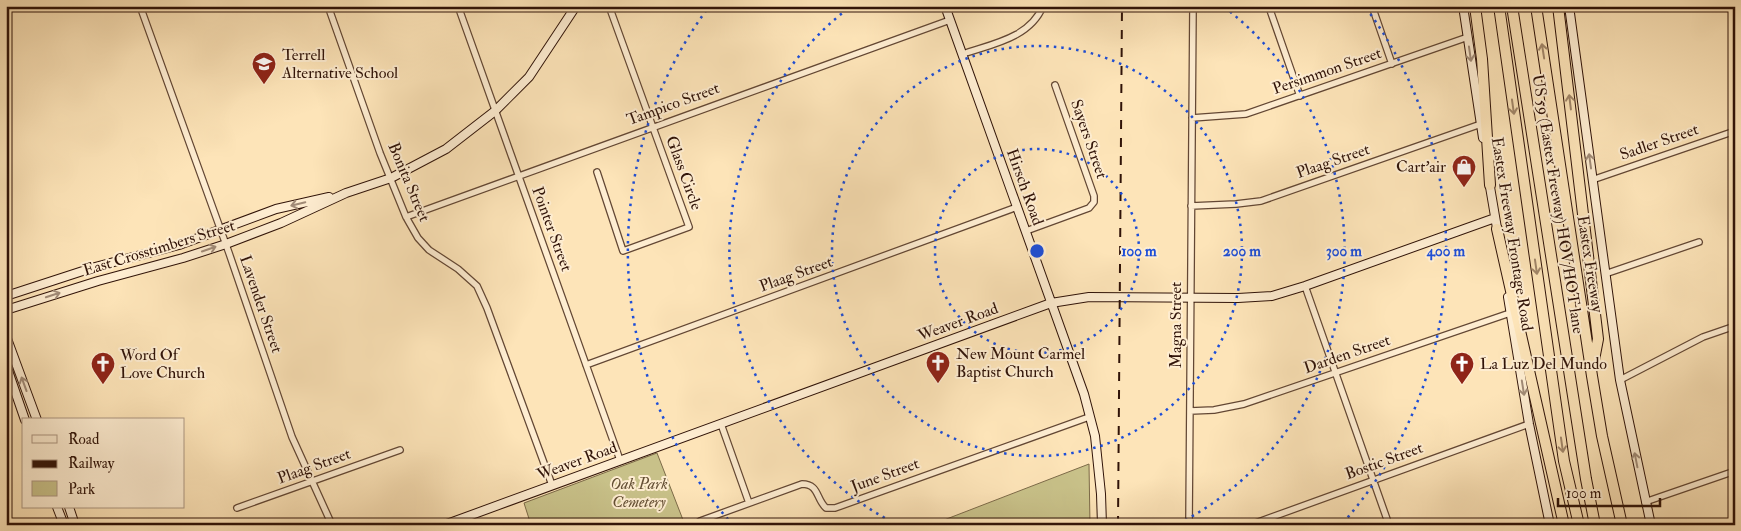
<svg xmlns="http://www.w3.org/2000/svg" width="1741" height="531" viewBox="0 0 1741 531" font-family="'IM FELL Double Pica',serif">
	<rect width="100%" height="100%" fill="#fde4b8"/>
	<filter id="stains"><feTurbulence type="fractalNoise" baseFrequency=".004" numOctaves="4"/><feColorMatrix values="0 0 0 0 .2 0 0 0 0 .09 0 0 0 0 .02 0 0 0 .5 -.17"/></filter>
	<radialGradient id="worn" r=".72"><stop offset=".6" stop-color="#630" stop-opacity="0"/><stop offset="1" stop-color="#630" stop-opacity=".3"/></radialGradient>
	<path fill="#c8c189" stroke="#7c6a48" d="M657 453 685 525H531L524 503Z
		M1089 464 1090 525H931Z"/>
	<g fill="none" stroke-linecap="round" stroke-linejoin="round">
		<defs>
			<path id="street" d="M140 6 229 253 292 437 332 525
				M328 6 380 153 406 217 418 238 429 250 458 269 477 286 487 308 552 485
				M458 6 620 460
				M1372 6 1392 64
				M1270 10 1300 96
				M963 54C992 44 1030 38 1043 6
				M1192 118 1246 114 1468 37
				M597 172 623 251 689 227 609 6
				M1592 180 1735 131
				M1191 206 1236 204 1261 201 1481 124
				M406 217 950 20
				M1026 231 1089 208 1094 202V196L1055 85
				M1605 274 1699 242
				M1305 286 1389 525
				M586 365 1017 207
				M1620 380 1703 337 1735 326
				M1190 411 1214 410 1244 404 1510 313
				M721 424 749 503
				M1645 502 1735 471
				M237 508 400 450
				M468 516 471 525
				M700 521 802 484C819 484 816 499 826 508H835L1089 417
				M1189 525 1193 6
				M1250 525 1529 424"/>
			<path id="secondary" d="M945 6 1084 394 1095 436 1101 494 1102 525
				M1463 6 1483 138
				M1569 6 1620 380 1651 525
				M1489 181 1498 234
				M6 296 95 267 179 245 276 209 329 197
				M1508 297 1529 424 1550 525
				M6 310 98 281 183 258 226 244 281 223 346 193 391 178 446 149 495 111 529 77 576 6
				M6 336 37 420
				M6 365 25 420
				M57 507 64 525
				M69 507 75 525
				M444 525 1051 303 1089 297 1238 298 1272 296 1305 286 1495 218"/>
			<path id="highway" d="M1475 6 1482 59 1490 185
				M1499 6 1564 461 1579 525
				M1512 6 1586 479 1595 525
				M1536 6 1592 376 1602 436 1622 525
				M1558 6 1598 339 1593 365
				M1497 229 1564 525"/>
		</defs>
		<use href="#street" stroke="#634734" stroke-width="8"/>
		<use href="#secondary" stroke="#301308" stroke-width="10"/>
		<use href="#highway" stroke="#301308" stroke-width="12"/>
		<use href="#street" stroke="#feedd1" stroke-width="5.5"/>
		<use href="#secondary" stroke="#feedd1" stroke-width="8"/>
		<use href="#highway" stroke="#fde4b8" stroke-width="10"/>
		<path stroke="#301308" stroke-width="2" stroke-dasharray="9 9" stroke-linecap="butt" d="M1118 525 1122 6"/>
	</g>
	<defs><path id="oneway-shaft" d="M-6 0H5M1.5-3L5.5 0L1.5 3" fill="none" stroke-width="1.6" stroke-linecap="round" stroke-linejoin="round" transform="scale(1.25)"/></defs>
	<g stroke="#a18669">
		<use href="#oneway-shaft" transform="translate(1543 51) rotate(-99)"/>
		<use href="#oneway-shaft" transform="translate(1570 102) rotate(-97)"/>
		<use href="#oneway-shaft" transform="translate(1513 107) rotate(82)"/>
		<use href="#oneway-shaft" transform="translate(1536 267) rotate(82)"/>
		<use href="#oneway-shaft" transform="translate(1562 445) rotate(82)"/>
	</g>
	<g stroke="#a18b77">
		<use href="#oneway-shaft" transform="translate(1470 54) rotate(82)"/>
		<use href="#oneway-shaft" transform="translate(1590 161) rotate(-98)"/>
		<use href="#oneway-shaft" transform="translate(298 204) rotate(167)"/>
		<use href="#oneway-shaft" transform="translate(209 249) rotate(-19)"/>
		<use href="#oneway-shaft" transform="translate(53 295) rotate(-18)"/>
		<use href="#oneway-shaft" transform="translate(24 384) rotate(-110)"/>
		<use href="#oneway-shaft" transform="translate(1523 388) rotate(81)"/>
		<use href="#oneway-shaft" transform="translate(1636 460) rotate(-101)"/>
	</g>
	<g fill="none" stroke="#1d4ed8" stroke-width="2.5" stroke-dasharray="2.5 5">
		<circle cx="1037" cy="251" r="102"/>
		<circle cx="1037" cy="251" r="205"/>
		<path d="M898 525A307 307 0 0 1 850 7M1224 7A307 307 0 0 1 1176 525"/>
		<path d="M733 525A409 409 0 0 1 708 8M1366 8A409 409 0 0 1 1341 525"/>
	</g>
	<defs>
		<symbol id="school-pin" viewBox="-11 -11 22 30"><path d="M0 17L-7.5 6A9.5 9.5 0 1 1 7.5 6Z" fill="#8f2418" stroke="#feedd1"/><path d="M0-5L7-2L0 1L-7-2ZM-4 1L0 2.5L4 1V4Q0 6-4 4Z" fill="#fff"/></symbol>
		<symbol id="shop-pin" viewBox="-11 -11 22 30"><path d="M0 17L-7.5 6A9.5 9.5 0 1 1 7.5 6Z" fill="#8f2418" stroke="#feedd1"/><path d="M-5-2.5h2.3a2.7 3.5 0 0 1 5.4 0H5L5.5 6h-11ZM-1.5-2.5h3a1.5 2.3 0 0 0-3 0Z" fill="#fff"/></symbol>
		<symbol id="church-pin" viewBox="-11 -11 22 30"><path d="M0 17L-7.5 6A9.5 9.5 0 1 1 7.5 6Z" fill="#8f2418" stroke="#feedd1"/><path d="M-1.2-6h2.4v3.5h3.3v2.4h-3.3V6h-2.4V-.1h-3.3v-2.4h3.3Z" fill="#fff"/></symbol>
	</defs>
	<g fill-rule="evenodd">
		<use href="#school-pin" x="250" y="50" width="28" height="38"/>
		<use href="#shop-pin" x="1450" y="153" width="28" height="38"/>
		<use href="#church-pin" x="924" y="349" width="28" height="38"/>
		<use href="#church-pin" x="89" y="350" width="28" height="38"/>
		<use href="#church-pin" x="1448" y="350" width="28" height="38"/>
	</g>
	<g text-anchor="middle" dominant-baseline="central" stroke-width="4" stroke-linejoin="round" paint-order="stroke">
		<g font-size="16" fill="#301308" stroke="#feedd1" text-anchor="start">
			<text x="282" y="55">Terrell<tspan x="282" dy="18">Alternative School</tspan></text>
			<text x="1446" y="167" text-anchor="end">Cart’air</text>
			<text x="956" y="354">New Mount Carmel<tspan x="956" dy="18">Baptist Church</tspan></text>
			<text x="120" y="355">Word Of<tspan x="120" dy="18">Love Church</tspan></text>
			<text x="1480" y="364">La Luz Del Mundo</text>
		</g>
		<g font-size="16" fill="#301308" stroke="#feedd1">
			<text transform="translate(1327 71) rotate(-19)">Persimmon Street</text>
			<text transform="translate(673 104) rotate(-20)">Tampico Street</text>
			<text transform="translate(1089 139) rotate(71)">Sayers Street</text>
			<text transform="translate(1659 142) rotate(-19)">Sadler Street</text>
			<text transform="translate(1333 161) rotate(-19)">Plaag Street</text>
			<text transform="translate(684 173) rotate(70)">Glass Circle</text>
			<text transform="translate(409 182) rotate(67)">Bonita Street</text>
			<text transform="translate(1025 187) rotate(70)">Hirsch Road</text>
			<text transform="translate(1558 204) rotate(81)">US 59 (Eastex Freeway) HOV/HOT lane</text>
			<text transform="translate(552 229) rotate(70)">Pointer Street</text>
			<text transform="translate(1512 234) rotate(81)">Eastex Freeway Frontage Road</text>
			<text transform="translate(159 248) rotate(-17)">East Crosstimbers Street</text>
			<text transform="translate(1590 264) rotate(81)">Eastex Freeway</text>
			<text transform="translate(796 274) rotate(-20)">Plaag Street</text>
			<text transform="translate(261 304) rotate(71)">Lavender Street</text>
			<text transform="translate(958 322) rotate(-20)">Weaver Road</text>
			<text transform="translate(1176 325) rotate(-90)">Magna Street</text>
			<text transform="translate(1347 354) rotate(-19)">Darden Street</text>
			<text transform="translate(577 461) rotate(-20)">Weaver Road</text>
			<text transform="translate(1384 461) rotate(-20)">Bostic Street</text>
			<text transform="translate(314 466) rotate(-20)">Plaag Street</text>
			<text transform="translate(885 475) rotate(-20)">June Street</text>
		</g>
		<g font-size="16" font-style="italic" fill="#655035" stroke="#feedd1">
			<text x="639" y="484">Oak Park<tspan x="639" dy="18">Cemetery</tspan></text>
		</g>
	</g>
	<circle cx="1037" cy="251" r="8" fill="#1d4ed8" stroke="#feedd1" stroke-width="2.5"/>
	<g font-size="15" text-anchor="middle" font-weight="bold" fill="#1d4ed8" stroke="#feedd1" stroke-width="4" stroke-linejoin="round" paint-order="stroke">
		<text x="1139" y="256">100 m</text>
		<text x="1242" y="256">200 m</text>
		<text x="1344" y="256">300 m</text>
		<text x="1446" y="256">400 m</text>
	</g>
	<rect width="1741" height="531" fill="none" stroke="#fde4b8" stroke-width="25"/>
	<rect x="8" y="8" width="1726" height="516" fill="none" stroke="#301308" stroke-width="2.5"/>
	<rect x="12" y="12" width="1716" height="506" fill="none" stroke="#301308"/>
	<rect x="22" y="418" width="162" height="90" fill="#feedd1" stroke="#ac9681"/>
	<rect x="32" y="435" width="25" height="8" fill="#feedd1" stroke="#ac9681"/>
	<text x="68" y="444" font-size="15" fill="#301308">Road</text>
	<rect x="32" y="460" width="25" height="8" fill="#301308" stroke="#ac9681"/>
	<text x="68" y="468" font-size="15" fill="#301308">Railway</text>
	<rect x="32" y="481" width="25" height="15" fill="#c8c189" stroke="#ac9681"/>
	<text x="68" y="494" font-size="15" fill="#301308">Park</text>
	<path d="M1558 498v8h102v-8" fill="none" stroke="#301308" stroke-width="2.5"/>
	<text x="1566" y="498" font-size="15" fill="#301308" stroke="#feedd1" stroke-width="4" paint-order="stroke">100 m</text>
	<rect width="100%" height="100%" filter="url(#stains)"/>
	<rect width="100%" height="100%" fill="url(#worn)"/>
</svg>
